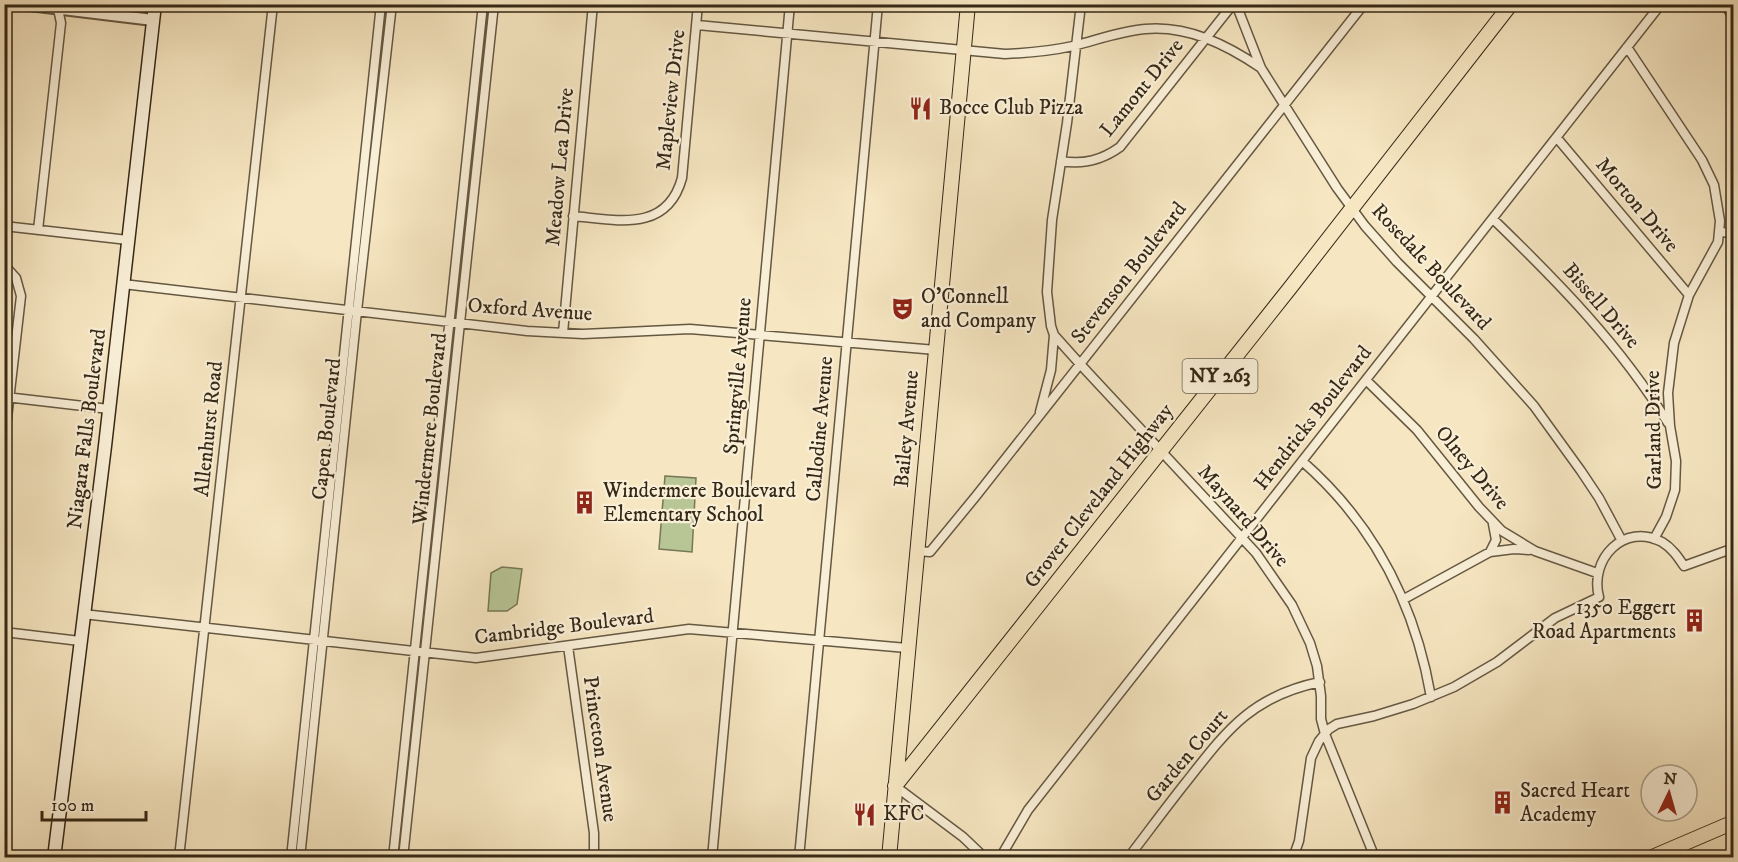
<svg xmlns="http://www.w3.org/2000/svg" width="1738" height="862" viewBox="0 0 1738 862" font-family="'IM FELL DW Pica',serif">
	<rect width="100%" height="100%" fill="#f6e6c1"/>
	<filter id="stains"><feTurbulence type="fractalNoise" baseFrequency=".00333" numOctaves="4"/><feColorMatrix values="0 0 0 0 .2 0 0 0 0 .09 0 0 0 0 .02 0 0 0 .5 -.17"/></filter>
	<radialGradient id="worn" r=".72"><stop offset=".6" stop-color="#630" stop-opacity="0"/><stop offset="1" stop-color="#630" stop-opacity=".3"/></radialGradient>
	<path fill="#b8c696" stroke="#767756" stroke-width="1.5" d="M384 5H387L372 130Z
		M489 7H490L479 100 477 98 487 8Z
		M478 110 479 111 468 204 466 202 476 112Z
		M467 214 468 215 457 308 455 306 465 216Z
		M454 336 455 337 444 429 442 427 452 338Z
		M665 476 696 478 692 552 659 549Z
		M432 541H433L422 632 430 542Z
		M502 567 522 569 517 604 507 611H488L491 573Z
		M416 674 419 675 410 764 408 766 406 764Z
		M406 775 408 776 401 857 396 858Z"/>
	<g fill="none" stroke-linecap="round" stroke-linejoin="round">
		<defs>
			<path id="minor" d="M1081 4 1067 123 1052 220 1047 292 1051 326 1054 335 1080 364 1256 553 1292 605 1310 643 1317 666 1321 696V719L1325 734 1375 858
				M1236 4 1261 68 1337 188 1365 226 1397 262 1474 339 1534 406 1581 471 1599 498 1622 541
				M697 25 1005 54C1028 53 1051 51 1073 46 1097 40 1121 31 1145 29 1188 25 1227 45 1261 68
				M1627 47 1702 160 1714 185 1720 221 1718 242 1689 295 1674 343 1668 393 1670 426 1676 461 1675 490 1666 517 1654 539
				M1557 138 1689 295
				M1061 161C1084 165 1102 160 1120 147L1233 4
				M573 216C617 220 667 233 682 178L698 4
				M1493 219C1558 282 1620 345 1668 423
				M4 226 128 240
				M38 230 61 23 57 4
				M1720 232 1734 233
				M4 265 16 278 21 296 4 444
				M123 284 527 331 583 334 690 329 936 350
				M563 333 593 4
				M1366 380 1417 430 1479 507 1502 531 1535 551 1597 573
				M6 397 109 409
				M1040 412 1051 370 1054 335
				M1302 461C1373 523 1415 604 1431 697
				M917 551 930 552 976 496 1364 4
				M1490 552 1496 540 1493 524
				M1404 599 1490 552 1514 549 1529 550
				M83 614 476 658 689 629 907 648
				M4 632 80 641
				M568 646 594 833V858
				M895 786 963 837 985 858
				M179 858 273 4
				M291 858 381 4
				M300 858 357 311 392 4
				M393 858 483 4
				M403 858 494 4
				M712 858 790 4
				M799 858 878 4
				M1000 858 1028 810 1661 4
				M1128 858C1148 832 1167 806 1187 781 1227 730 1252 696 1320 682
				M1293 858 1299 841 1311 758 1319 741 1329 729 1337 724 1374 716 1413 704 1454 687 1497 662 1555 618 1599 597C1589 559 1624 522 1662 542 1672 548 1678 557 1684 566L1734 548"/>
			<path id="tertiary" d="M21 4 153 20
				M1727 4 1734 17"/>
			<path id="secondary" d="M54 858 105 446 155 4"/>
			<path id="primary" d="M895 786 1290 288 1511 4
				M889 858 968 4
				M1650 858 1734 822"/>
		</defs>
		<use href="#minor" stroke="#655842" stroke-width="11"/>
		<use href="#tertiary" stroke="#655842" stroke-width="14"/>
		<use href="#secondary" stroke="#352817" stroke-width="15"/>
		<use href="#primary" stroke="#352817" stroke-width="16"/>
		<use href="#minor" stroke="#f9efd7" stroke-width="8"/>
		<use href="#tertiary" stroke="#f9efd7" stroke-width="10"/>
		<use href="#secondary" stroke="#f9efd7" stroke-width="12"/>
		<use href="#primary" stroke="#f6e6c1" stroke-width="14"/>
	</g>
	<defs>
		<symbol id="restaurant-bare" viewBox="-9 -9 18 18"><path d="M-5-6h1v4h1v-4h1v4h1v-4h1v5L-1.5 .5V6h-2V.5L-5-1ZM5-6V6H3V1.5H1.5Q1.5-4 5-6Z" fill="#8f2418" stroke="#f9efd7" stroke-width="2.5" paint-order="stroke"/></symbol>
		<symbol id="theatre-bare" viewBox="-9 -9 18 18"><path d="M-5-5.5Q0-4 5-5.5V0Q5 5 0 6Q-5 5-5 0ZM-3.3-2.5H-1v1.5H-3.3ZM1-2.5H3.3v1.5H1ZM-2.8 1Q0 5.5 2.8 1Z" fill="#8f2418" stroke="#f9efd7" stroke-width="2.5" paint-order="stroke"/></symbol>
		<symbol id="building-bare" viewBox="-9 -9 18 18"><path d="M-4-6H4V6H1V3H-1V6H-4ZM-2.5-4.3h1.7v1.8h-1.7ZM.8-4.3h1.7v1.8H.8ZM-2.5-1h1.7V.8h-1.7ZM.8-1h1.7V.8H.8Z" fill="#8f2418" stroke="#f9efd7" stroke-width="2.5" paint-order="stroke"/></symbol>
	</defs>
	<g fill-rule="evenodd">
		<use href="#restaurant-bare" x="904" y="92" width="33" height="33"/>
		<use href="#theatre-bare" x="886" y="292" width="33" height="33"/>
		<use href="#building-bare" x="568" y="486" width="33" height="33"/>
		<use href="#building-bare" x="1678" y="604" width="33" height="33"/>
		<use href="#building-bare" x="1486" y="786" width="33" height="33"/>
		<use href="#restaurant-bare" x="848" y="798" width="33" height="33"/>
	</g>
	<g text-anchor="middle" dominant-baseline="central" stroke-width="4.5" stroke-linejoin="round" paint-order="stroke">
		<rect fill="#f9efd7" stroke="#706451" stroke-width="1.5" x="1182.5" y="359" width="75" height="34" rx="4.5"/>
		<g font-size="20" font-weight="bold" fill="#352817">
			<text x="1220" y="376">NY 263</text>
		</g>
		<g font-size="21" fill="#352817" stroke="#f9efd7">
			<text transform="translate(1142 88) rotate(-51)">Lamont Drive</text>
			<text transform="translate(671 100) rotate(-84)">Mapleview Drive</text>
			<text transform="translate(560 167) rotate(-85)">Meadow Lea Drive</text>
			<text transform="translate(1637 205) rotate(50)">Morton Drive</text>
			<text transform="translate(1431 267) rotate(47)">Rosedale Boulevard</text>
			<text transform="translate(1129 273) rotate(-52)">Stevenson Boulevard</text>
			<text transform="translate(1601 306) rotate(49)">Bissell Drive</text>
			<text transform="translate(530 310) rotate(4)">Oxford Avenue</text>
			<text transform="translate(738 376) rotate(-85)">Springville Avenue</text>
			<text transform="translate(1313 418) rotate(-52)">Hendricks Boulevard</text>
			<text transform="translate(87 429) rotate(-83)">Niagara Falls Boulevard</text>
			<text transform="translate(209 429) rotate(-84)">Allenhurst Road</text>
			<text transform="translate(327 429) rotate(-84)">Capen Boulevard</text>
			<text transform="translate(430 429) rotate(-84)">Windermere Boulevard</text>
			<text transform="translate(820 429) rotate(-85)">Callodine Avenue</text>
			<text transform="translate(907 429) rotate(-85)">Bailey Avenue</text>
			<text transform="translate(1654 430) rotate(-91)">Garland Drive</text>
			<text transform="translate(1472 468) rotate(50)">Olney Drive</text>
			<text transform="translate(1099 496) rotate(-52)">Grover Cleveland Highway</text>
			<text transform="translate(1243 516) rotate(49)">Maynard Drive</text>
			<text transform="translate(564 627) rotate(-7)">Cambridge Boulevard</text>
			<text transform="translate(600 749) rotate(82)">Princeton Avenue</text>
			<text transform="translate(1187 756) rotate(-50)">Garden Court</text>
		</g>
		<g font-size="21" fill="#352817" stroke="#f9efd7" text-anchor="start">
			<text x="939" y="108">Bocce Club Pizza</text>
			<text x="921" y="297">O’Connell<tspan x="921" dy="24">and Company</tspan></text>
			<text x="603" y="491">Windermere Boulevard<tspan x="603" dy="24">Elementary School</tspan></text>
			<text x="1676" y="608" text-anchor="end">1350 Eggert<tspan x="1676" dy="24">Road Apartments</tspan></text>
			<text x="1520" y="791">Sacred Heart<tspan x="1520" dy="24">Academy</tspan></text>
			<text x="883" y="814">KFC</text>
		</g>
	</g>
	<rect width="1738" height="862" fill="none" stroke="#f6e6c1" stroke-width="24"/>
	<rect x="6" y="6" width="1726" height="850" fill="none" stroke="#352817" stroke-width="3"/>
	<rect x="12" y="12" width="1714" height="838" fill="none" stroke="#352817" stroke-width="1.5"/>
	<g transform="translate(1669 793) rotate(5)"><circle r="28" fill="#f9efd7" stroke="#ab9f8a" stroke-width="1.5"/>
	<path d="M0-4.5L10 22L0 15L-10 22Z" fill="#8f2418"/>
	<text y="-9" font-size="16" font-weight="bold" text-anchor="middle" fill="#352817">N</text>
	</g>
	<path d="M42 811v9h104v-9" fill="none" stroke="#352817" stroke-width="3"/>
	<text x="51" y="811" font-size="18" fill="#352817" stroke="#f9efd7" stroke-width="4.5" paint-order="stroke">100 m</text>
	<rect width="100%" height="100%" filter="url(#stains)"/>
	<rect width="100%" height="100%" fill="url(#worn)"/>
</svg>
